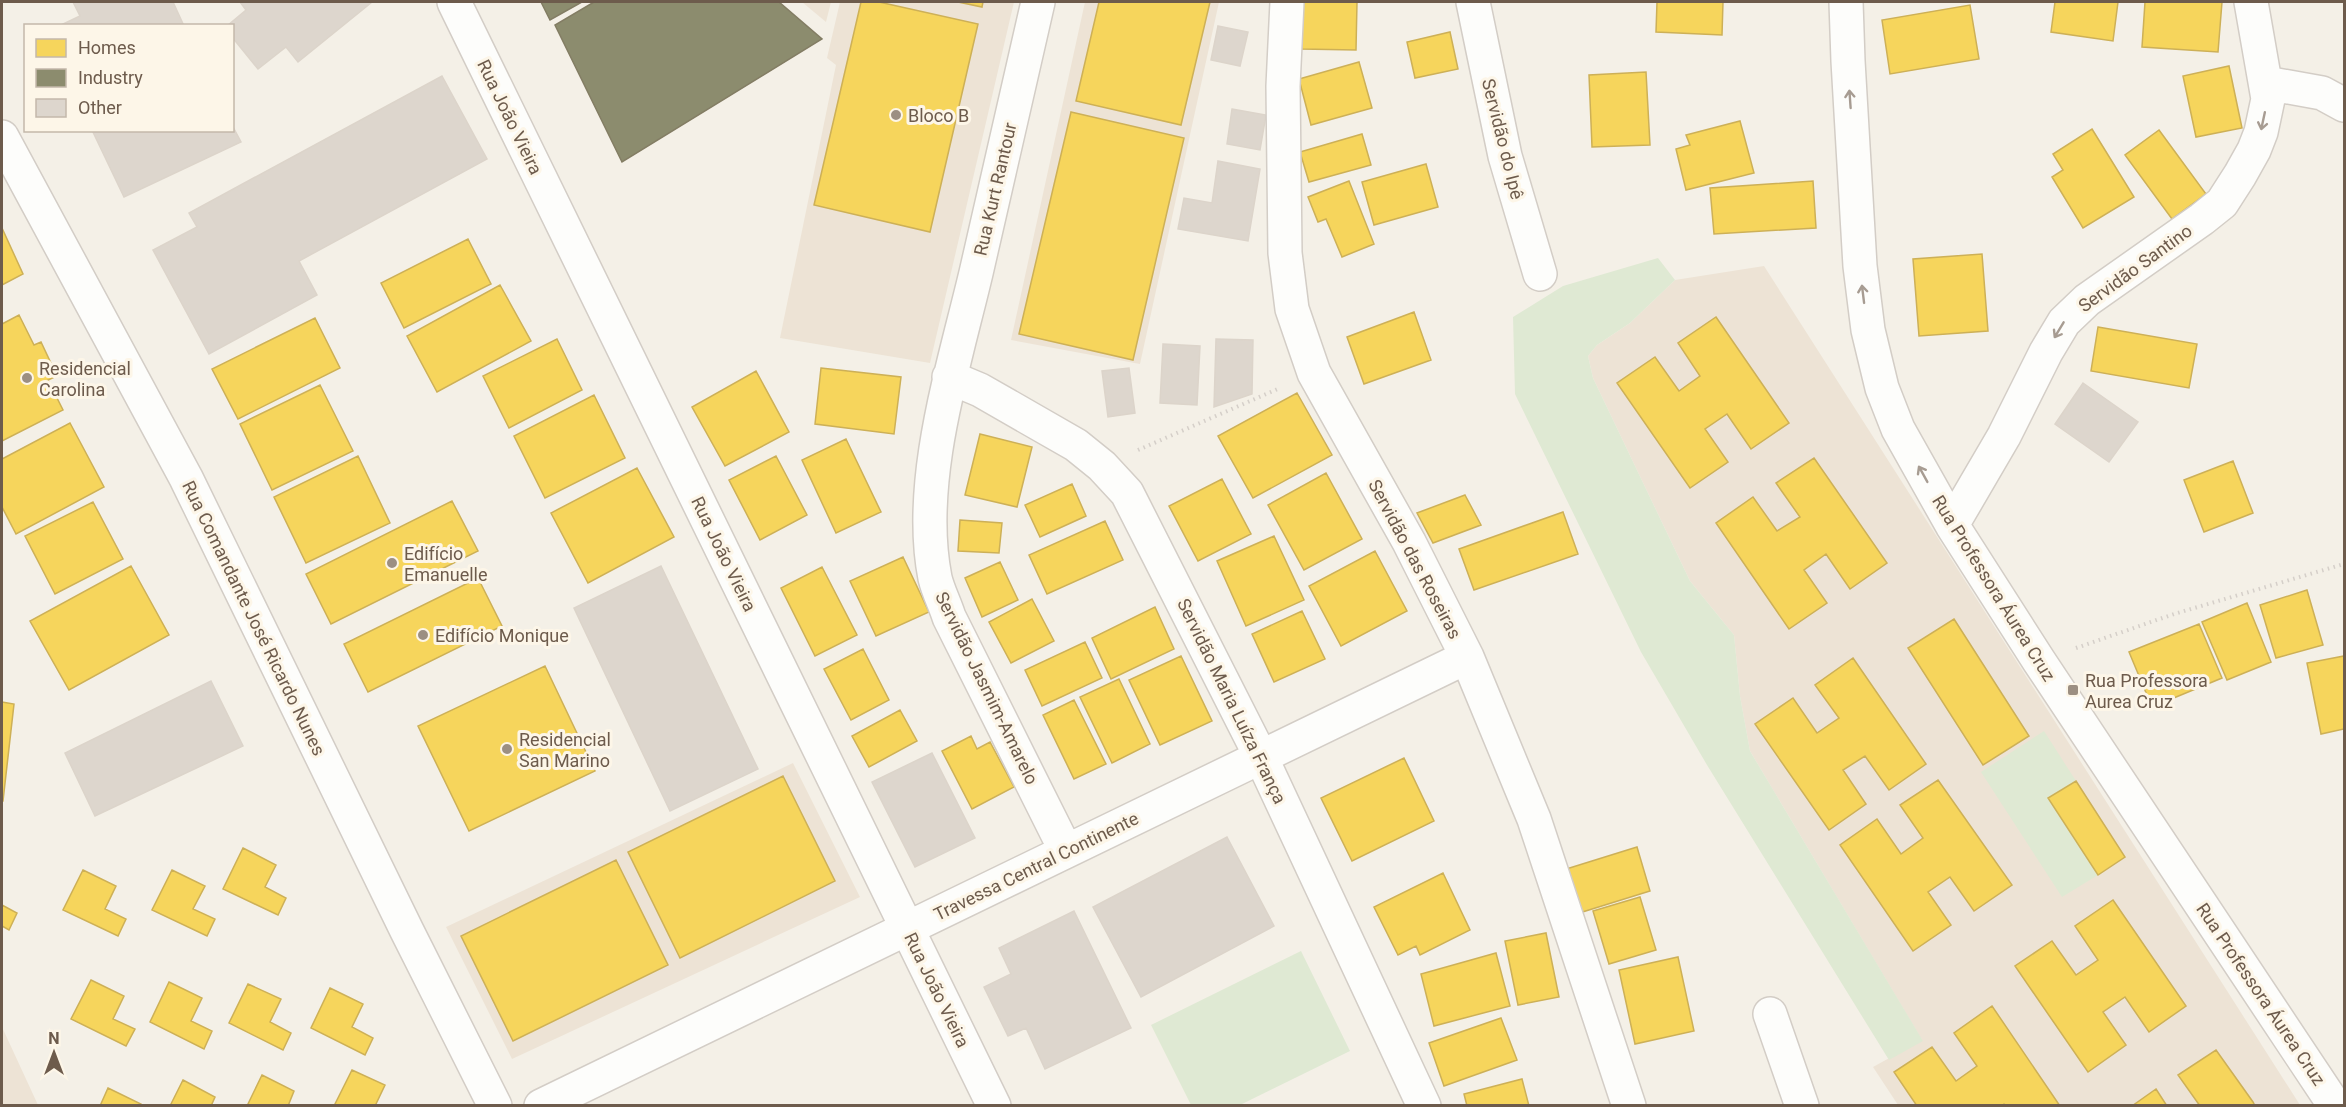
<svg xmlns="http://www.w3.org/2000/svg" width="2346" height="1107" viewBox="0 0 2346 1107" font-family="Roboto,sans-serif">
	<rect width="100%" height="100%" fill="#f4f0e7"/>
	<path fill="#ede3d5" d="M802 2H831L826 22Z
		M840 2H1014L930 363 780 338 836 65 827 58Z
		M1085 2H1219L1140 364 1011 340Z
		M1764 266 2300 1105H1898L1873 1067 1922 1040 1750 751 1740 696 1734 635 1690 581 1593 378 1588 356 1597 345 1630 323 1675 280Z
		M793 763 860 897 512 1059 446 927Z
		M2 1027 38 1105H2Z"/>
	<path fill="#dfe9d3" d="M1658 258 1675 280 1630 323 1597 345 1588 356 1593 378 1690 581 1734 635 1740 696 1750 751 1923 1041 1889 1060 1707 765 1641 652 1515 394 1513 317 1563 286Z
		M2044 731 2076 781 2049 798 2098 875 2062 897 1981 772Z
		M1301 951 1350 1051 1240 1105H1191L1151 1025Z"/>
	<path fill="#f6d55c" stroke="#cdb057" stroke-width="1.5" d="M861 2H879L978 24 930 232 814 205Z
		M958 2H983L982 7Z
		M1099 2H1210L1181 125 1076 101Z
		M1301 2H1357L1356 50 1301 49Z
		M1657 2H1723L1722 35 1656 32Z
		M2055 2H2118L2113 41 2051 32Z
		M2145 2H2222L2218 52 2142 47Z
		M1970 5 1979 59 1890 74 1882 20Z
		M1450 32 1458 69 1415 78 1407 42Z
		M1359 62 1372 108 1311 125 1299 79Z
		M2229 66 2242 128 2196 137 2183 76Z
		M1646 72 1650 145 1592 147 1589 75Z
		M1071 112 1184 138 1133 360 1019 334Z
		M1740 121 1754 173 1686 190 1676 149 1690 145 1686 135Z
		M2092 129 2134 197 2083 228 2052 177 2063 170 2053 154Z
		M2159 130 2206 194 2172 219 2125 155Z
		M1362 134 1371 165 1309 182 1300 152Z
		M1426 164 1438 207 1374 225 1362 182Z
		M1349 181 1374 244 1342 257 1326 219 1318 222 1308 197Z
		M1813 181 1816 228 1714 234 1710 188Z
		M2 228 23 274 2 285Z
		M468 239 491 284 404 328 381 283Z
		M1982 254 1988 331 1919 336 1913 259Z
		M500 285 531 341 437 392 407 336Z
		M1414 312 1431 360 1364 384 1347 337Z
		M19 315 34 345 41 342 57 376 48 380 63 410 2 441V324Z
		M1716 317 1789 423 1751 449 1727 414 1705 429 1728 462 1690 488 1617 383 1655 357 1679 391 1700 376 1678 343Z
		M315 318 340 368 238 419 212 369Z
		M2098 327 2197 344 2189 388 2091 371Z
		M557 339 582 390 509 428 483 376Z
		M821 368 901 377 894 434 815 424Z
		M756 371 789 432 725 466 692 407Z
		M320 385 353 451 272 490 240 424Z
		M1297 393 1332 455 1253 498 1218 436Z
		M594 395 625 458 545 498 514 436Z
		M70 423 104 487 16 534 2 507V459Z
		M980 434 1032 447 1017 507 965 495Z
		M846 439 881 512 836 533 802 460Z
		M358 456 390 523 306 563 274 497Z
		M776 456 807 515 760 540 729 480Z
		M1814 458 1887 563 1850 589 1826 554 1804 570 1827 603 1789 629 1716 523 1753 497 1777 531 1800 517 1776 483Z
		M2233 461 2253 513 2204 532 2184 480Z
		M637 468 674 537 588 583 551 513Z
		M1326 473 1362 539 1304 570 1268 505Z
		M1222 479 1251 534 1198 561 1169 506Z
		M1072 484 1086 516 1040 537 1025 505Z
		M1465 495 1481 525 1433 543 1417 513Z
		M452 501 478 551 331 624 306 574Z
		M93 502 123 559 55 594 25 536Z
		M1563 512 1578 554 1474 590 1459 549Z
		M960 520 1002 523 999 553 958 551Z
		M1105 521 1123 560 1047 594 1029 555Z
		M1274 536 1304 600 1246 626 1217 561Z
		M1375 551 1407 611 1341 646 1309 586Z
		M903 557 929 612 876 636 850 581Z
		M1000 562 1018 600 982 617 965 578Z
		M131 566 169 635 69 690 30 621Z
		M822 567 857 635 815 656 781 588Z
		M478 578 502 626 368 692 344 644Z
		M2307 590 2323 645 2276 658 2260 605Z
		M1032 599 1054 641 1011 663 989 622Z
		M2247 603 2271 662 2227 680 2202 622Z
		M1155 607 1174 649 1111 679 1092 638Z
		M1302 611 1325 659 1274 682 1252 634Z
		M1954 619 2029 736 1983 765 1908 648Z
		M2199 624 2222 678 2152 707 2129 652Z
		M1085 642 1102 678 1042 706 1025 670Z
		M863 649 889 700 851 720 824 669Z
		M1181 656 1212 721 1160 745 1129 680Z
		M2344 656V729L2321 734 2307 663Z
		M1853 658 1926 764 1889 790 1865 756 1843 770 1866 804 1829 830 1755 724 1793 698 1817 733 1839 718 1815 685Z
		M545 666 595 771 469 831 418 726Z
		M1119 679 1150 744 1112 763 1080 697Z
		M1074 700 1106 764 1074 779 1043 715Z
		M2 702 14 704 3 801H2Z
		M900 710 917 741 869 767 852 736Z
		M971 736 977 749 990 742 1014 787 972 809 942 751Z
		M1404 758 1434 821 1352 861 1321 798Z
		M783 776 835 881 680 958 628 852Z
		M1938 780 2012 885 1974 911 1950 877 1928 892 1951 925 1913 951 1840 845 1877 819 1901 854 1923 838 1900 805Z
		M2076 781 2125 857 2098 875 2048 798Z
		M1637 847 1650 891 1576 914 1563 870Z
		M243 848 276 865 265 887 286 898 278 915 223 889Z
		M616 860 668 965 513 1041 461 936Z
		M83 870 116 886 105 909 126 919 118 936 63 910Z
		M172 870 205 886 193 909 215 919 207 936 152 910Z
		M1443 873 1470 930 1420 955 1416 946 1398 955 1374 907Z
		M1640 897 1656 950 1609 964 1593 911Z
		M2113 900 2186 1006 2149 1032 2125 997 2103 1012 2126 1045 2088 1072 2015 966 2052 941 2076 975 2098 960 2075 926Z
		M2 905 17 913 9 930 2 926Z
		M1546 933 1559 997 1518 1005 1505 941Z
		M1496 953 1510 1006 1434 1026 1421 974Z
		M1678 957 1694 1031 1635 1044 1619 970Z
		M91 980 124 996 113 1019 135 1029 126 1046 71 1019Z
		M169 982 202 998 191 1021 212 1031 204 1049 150 1022Z
		M248 984 281 999 270 1022 291 1033 283 1050 229 1023Z
		M330 988 363 1004 352 1027 373 1038 365 1055 311 1028Z
		M1992 1006 2060 1106H2005L2004 1104 2001 1106H1917L1894 1072 1932 1047 1956 1081 1977 1066 1954 1033Z
		M1501 1018 1517 1060 1444 1086 1429 1043Z
		M2216 1050 2253 1102 2255 1106H2200L2178 1075Z
		M352 1070 385 1085 375 1106H334Z
		M262 1075 294 1091 288 1106H247Z
		M1522 1079 1529 1106H1467L1464 1094Z
		M183 1080 215 1097 211 1106H170Z
		M108 1088 141 1104 140 1106H100Z
		M2156 1089 2167 1106H2132Z"/>
	<path fill="#8c8c6e" stroke="#837d64" stroke-width="1.5" d="M541 2H582L550 20Z
		M594 2H779L822 39 622 162 555 25Z"/>
	<path fill="#ddd6cd" stroke="#dcd4ca" stroke-width="1.5" d="M73 2H173L184 26H59L80 16Z
		M240 2H372L298 62 286 47 258 69 232 37V26H227L246 10Z
		M1218 26 1248 32 1240 66 1211 60Z
		M442 76 487 159 299 261 317 295 209 354 153 250 197 227 189 213Z
		M1232 109 1266 115 1260 150 1227 144Z
		M232 125 241 142 124 197 92 130H232Z
		M1218 161 1260 169 1248 241 1178 229 1184 198 1212 203Z
		M1216 339 1253 340 1252 394 1214 407Z
		M1163 344 1200 346 1197 405 1160 403Z
		M1129 368 1135 413 1108 417 1102 371Z
		M2083 383 2138 422 2109 462 2055 424Z
		M661 566 758 769 670 811 574 608Z
		M211 681 243 746 95 816 65 753Z
		M932 753 975 838 915 867 872 782Z
		M1227 837 1274 926 1141 997 1093 907Z
		M1074 911 1131 1028 1045 1069 1026 1028 1008 1036 984 987 1011 974 999 948Z"/>
	<g fill="none" stroke-linecap="round" stroke-linejoin="round">
		<defs>
			<path id="minor" d="M454 2 994 1106
				M1038 2C1018 92 997 182 976 273 954 366 916 482 935 578 938 591 945 604 949 617L1066 851
				M1287 2 1283 86 1285 253 1292 309 1314 373 1409 542 1467 657 1534 819 1629 1106
				M1473 2 1505 156 1540 274
				M1846 2 1848 61 1860 266 1868 330 1882 388 1898 429 1952 525 2039 661 2335 1106
				M2266 83 2322 93 2344 105
				M2 137 186 478 407 931 495 1106
				M949 377 980 390 1076 445 1102 466 1127 493 1261 757 1424 1106
				M1952 525 2004 436 2046 352 2064 322 2087 300 2202 219 2222 203 2240 175 2254 150 2261 132 2268 99 2251 2
				M1770 1014 1802 1106
				M541 1106 1467 657"/>
		</defs>
		<use href="#minor" stroke="#d3cdc6" stroke-width="36"/>
		<path stroke="#d5cfc9" stroke-width="4" stroke-dasharray="1.5 4.5" stroke-linecap="butt" d="M1138 450 1280 388
			M2076 648 2174 614 2344 564"/>
		<use href="#minor" stroke="#fdfdfb" stroke-width="33"/>
	</g>
	<defs><path id="oneway-shaft" d="M-6 0H5M1.5-3L5.5 0L1.5 3" fill="none" stroke-width="1.6" stroke-linecap="round" stroke-linejoin="round" transform="scale(1.5)"/></defs>
	<g stroke="#a79c92">
		<use href="#oneway-shaft" transform="translate(1850 99) rotate(-94)"/>
		<use href="#oneway-shaft" transform="translate(2263 121) rotate(102)"/>
		<use href="#oneway-shaft" transform="translate(1863 294) rotate(-97)"/>
		<use href="#oneway-shaft" transform="translate(2059 330) rotate(121)"/>
		<use href="#oneway-shaft" transform="translate(1923 474) rotate(-119)"/>
	</g>
	<g fill="#9c8f82" stroke="#fdf6e8" stroke-width="2">
		<circle cx="896" cy="115" r="6"/>
		<circle cx="27" cy="378" r="6"/>
		<circle cx="392" cy="563" r="6"/>
		<circle cx="423" cy="635" r="6"/>
		<rect x="2067" y="684" width="12" height="12" rx="3"/>
		<circle cx="507" cy="749" r="6"/>
	</g>
	<g text-anchor="middle" dominant-baseline="central" stroke-width="6" stroke-linejoin="round" paint-order="stroke">
		<g font-size="18" fill="#6d5b4c" stroke="#fdf6e8" text-anchor="start">
			<text x="908" y="115">Bloco B</text>
			<text x="39" y="368">Residencial<tspan x="39" dy="21">Carolina</tspan></text>
			<text x="404" y="553">Edifício<tspan x="404" dy="21">Emanuelle</tspan></text>
			<text x="435" y="635">Edifício Monique</text>
			<text x="2085" y="680">Rua Professora<tspan x="2085" dy="21">Aurea Cruz</tspan></text>
			<text x="519" y="739">Residencial<tspan x="519" dy="21">San Marino</tspan></text>
		</g>
		<g font-size="18" fill="#6d5b4c" stroke="#fdf6e8">
			<text transform="translate(510 117) rotate(64)">Rua João Vieira</text>
			<text transform="translate(1503 139) rotate(76)">Servidão do Ipê</text>
			<text transform="translate(995 189) rotate(-77)">Rua Kurt Rantour</text>
			<text transform="translate(2135 268) rotate(-36)">Servidão Santino</text>
			<text transform="translate(724 554) rotate(64)">Rua João Vieira</text>
			<text transform="translate(1415 559) rotate(62)">Servidão das Roseiras</text>
			<text transform="translate(1994 588) rotate(58)">Rua Professora Áurea Cruz</text>
			<text transform="translate(254 618) rotate(64)">Rua Comandante José Ricardo Nunes</text>
			<text transform="translate(987 688) rotate(64)">Servidão Jasmim-Amarelo</text>
			<text transform="translate(1232 701) rotate(64)">Servidão Maria Luíza França</text>
			<text transform="translate(1036 866) rotate(-26)">Travessa Central Continente</text>
			<text transform="translate(937 990) rotate(64)">Rua João Vieira</text>
			<text transform="translate(2261 994) rotate(56)">Rua Professora Áurea Cruz</text>
		</g>
	</g>
	<rect width="2346" height="1107" fill="none" stroke="#6d5b4c" stroke-width="6"/>
	<rect x="24" y="24" width="210" height="108" fill="#fdf6e8" stroke="#c3b8aa" stroke-width="1.5"/>
	<rect x="36" y="39" width="30" height="18" fill="#f6d55c" stroke="#c3b8aa" stroke-width="1.5"/>
	<text x="78" y="54" font-size="18" fill="#6d5b4c">Homes</text>
	<rect x="36" y="69" width="30" height="18" fill="#8c8c6e" stroke="#c3b8aa" stroke-width="1.5"/>
	<text x="78" y="84" font-size="18" fill="#6d5b4c">Industry</text>
	<rect x="36" y="99" width="30" height="18" fill="#ddd6cd" stroke="#c3b8aa" stroke-width="1.5"/>
	<text x="78" y="114" font-size="18" fill="#6d5b4c">Other</text>
	<g transform="translate(54 1053)" stroke="#fdf6e8" stroke-width="4.5" paint-order="stroke">
	<path d="M0-4.5L10 22L0 15L-10 22Z" fill="#6d5b4c"/>
	<text y="-9" font-size="16" font-weight="bold" text-anchor="middle" fill="#6d5b4c">N</text>
	</g>
</svg>
